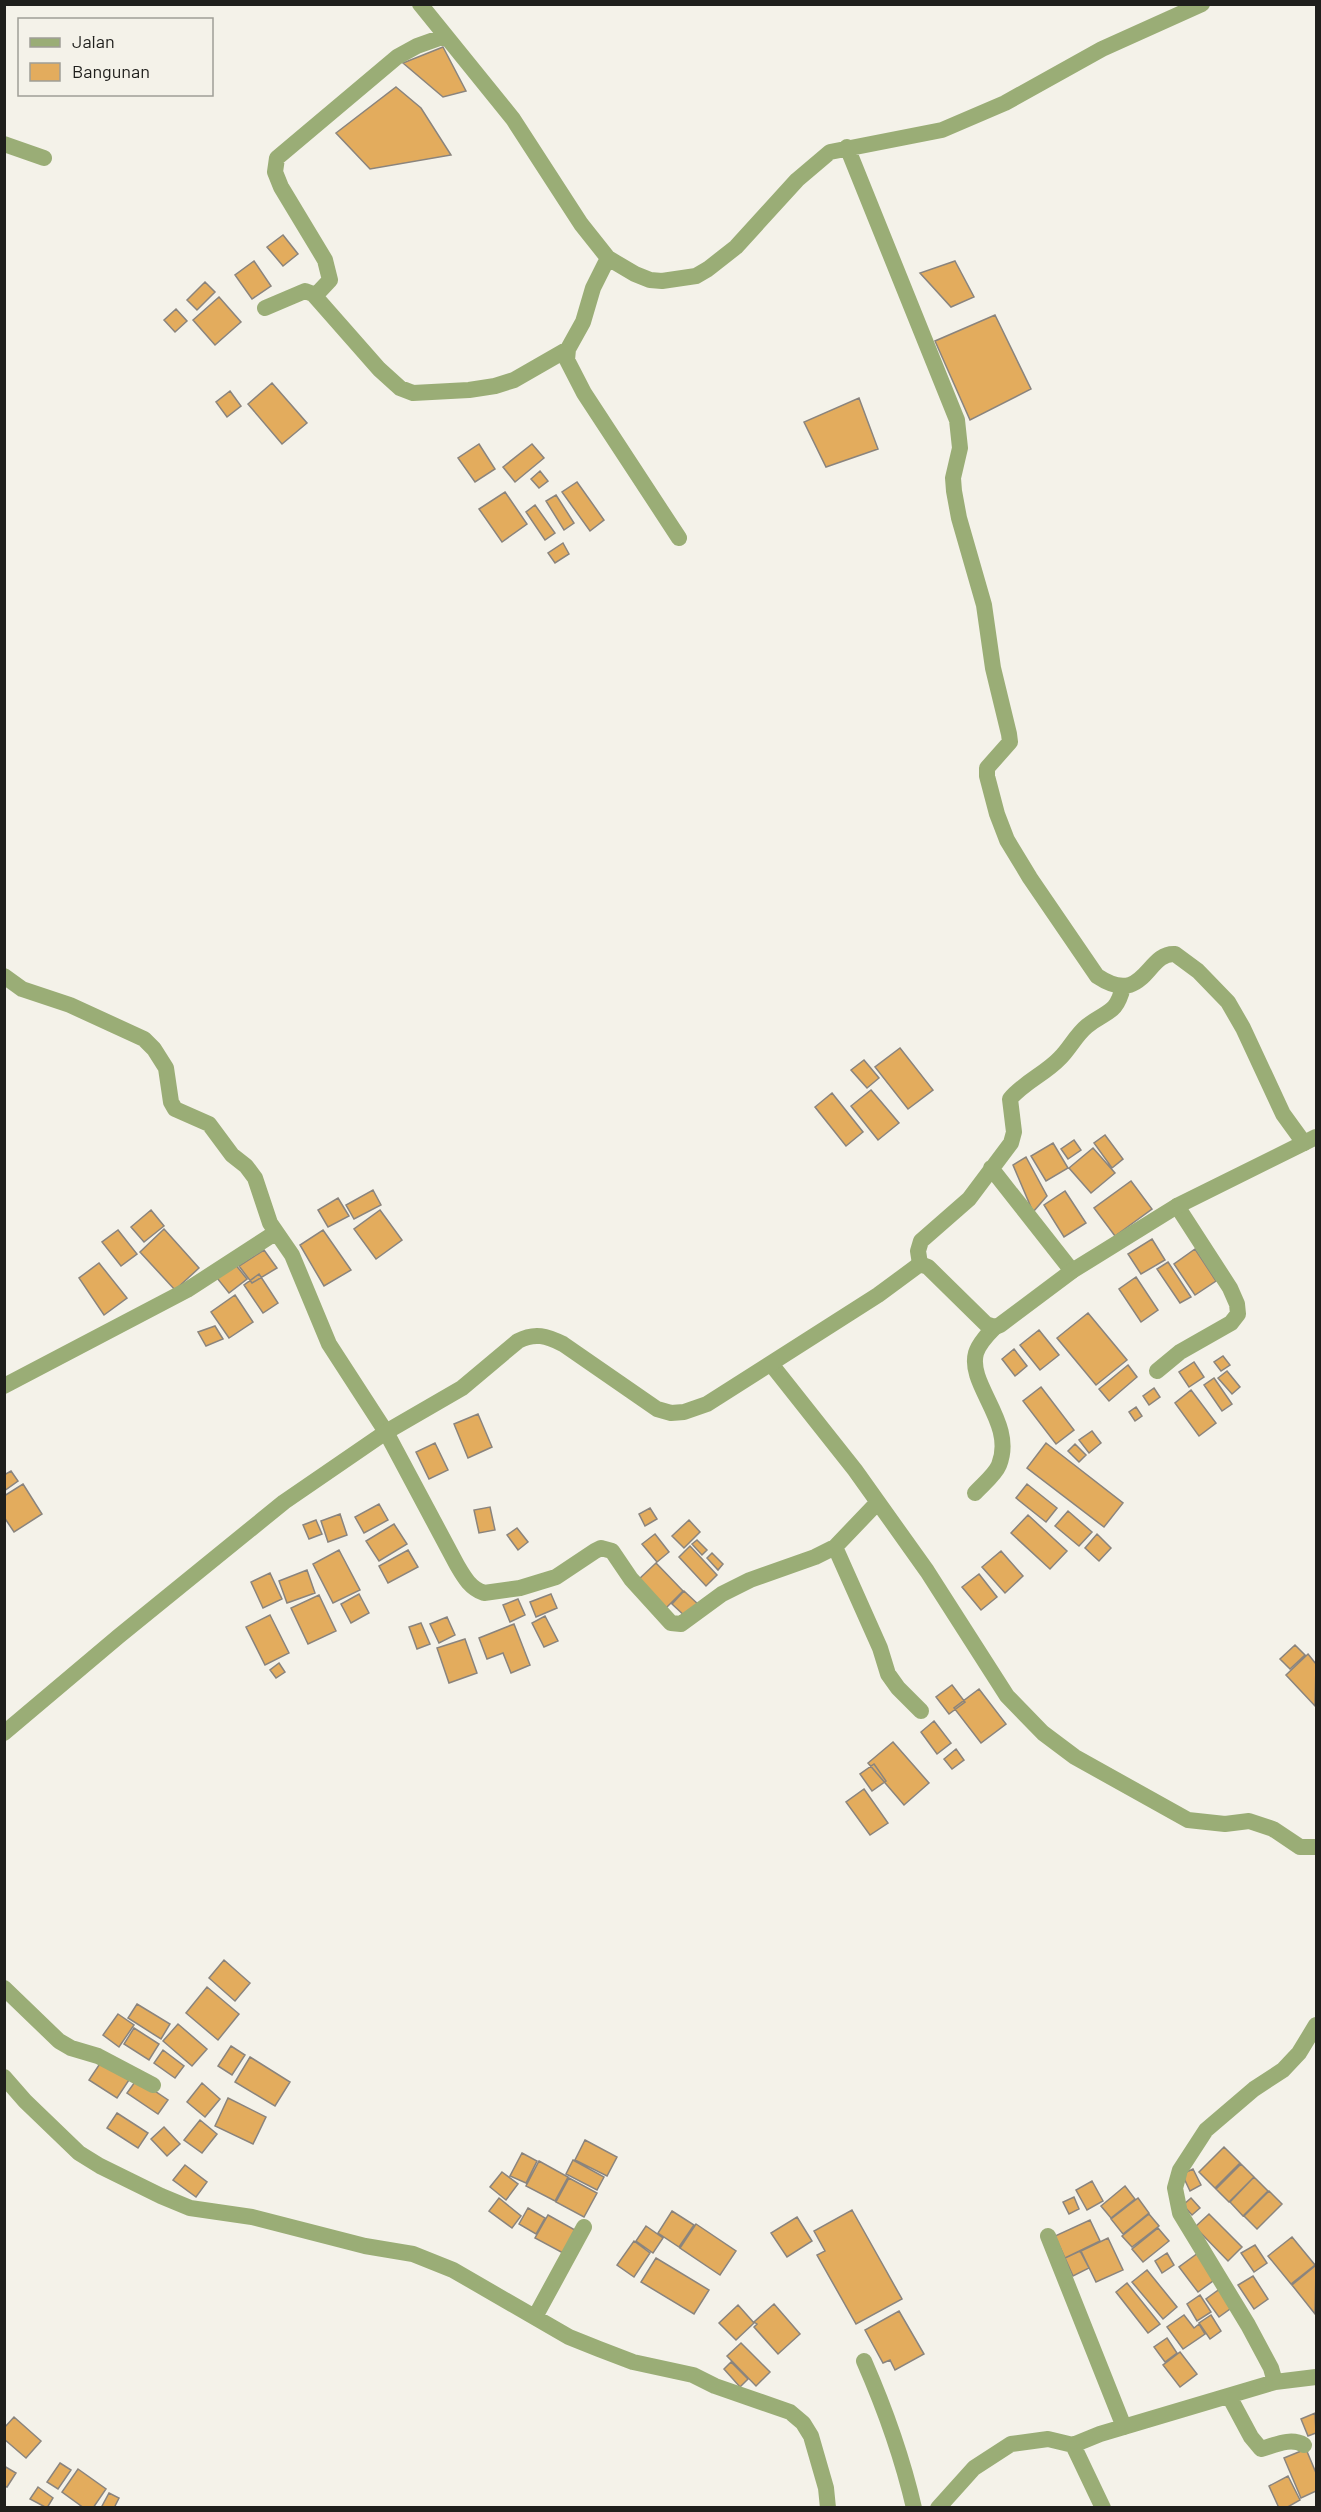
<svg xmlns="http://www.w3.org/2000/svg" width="1321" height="2512" viewBox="0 0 1321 2512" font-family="Barlow,sans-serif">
	<rect width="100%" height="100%" fill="#f4f2e9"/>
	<path fill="#e3ac5d" stroke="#8a847d" stroke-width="1.5" d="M443 47 466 91 443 97 403 63Z
		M396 87 421 108 451 155 370 169 336 133Z
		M283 235 298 254 283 266 267 247Z
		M254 261 271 286 252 299 235 275Z
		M955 261 974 297 951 307 920 273Z
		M205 282 215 292 197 310 187 300Z
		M219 297 241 322 215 345 193 320Z
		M176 309 187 321 175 332 164 320Z
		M995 315 1031 389 970 420 935 341Z
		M272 383 307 423 282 444 248 404Z
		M230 391 241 406 227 417 216 402Z
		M859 398 878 449 826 467 804 422Z
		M479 444 495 469 475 482 458 458Z
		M532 444 544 458 515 482 503 467Z
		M540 471 548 481 539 488 531 479Z
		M577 482 604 520 590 531 562 492Z
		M505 492 527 524 502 542 479 509Z
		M556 495 574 523 564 530 546 501Z
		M535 505 555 533 545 540 526 512Z
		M563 543 569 554 555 563 548 553Z
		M900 1048 933 1090 908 1109 875 1067Z
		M864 1060 879 1078 867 1088 851 1070Z
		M871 1090 899 1123 878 1140 851 1106Z
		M832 1093 863 1132 846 1146 815 1107Z
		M1105 1135 1123 1159 1112 1168 1094 1143Z
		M1074 1140 1081 1150 1068 1159 1061 1149Z
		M1053 1143 1068 1168 1046 1181 1031 1156Z
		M1093 1148 1115 1173 1091 1193 1069 1168Z
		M1026 1157 1047 1196 1033 1212 1013 1165Z
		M1131 1181 1152 1209 1115 1236 1094 1208Z
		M373 1190 381 1205 354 1219 346 1205Z
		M1065 1191 1086 1223 1064 1237 1044 1205Z
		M338 1198 349 1216 328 1227 318 1210Z
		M151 1210 164 1226 144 1242 131 1227Z
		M380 1210 402 1240 376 1259 354 1229Z
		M164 1229 199 1268 175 1290 140 1252Z
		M118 1230 137 1254 121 1266 102 1242Z
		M323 1230 351 1270 324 1286 300 1245Z
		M1152 1239 1165 1260 1141 1274 1128 1254Z
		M1195 1249 1216 1281 1195 1295 1174 1264Z
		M264 1250 277 1268 252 1283 239 1266Z
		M1168 1262 1191 1297 1180 1303 1157 1269Z
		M99 1263 127 1298 104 1315 79 1278Z
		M235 1264 247 1279 229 1293 217 1278Z
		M259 1274 278 1303 263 1313 244 1285Z
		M1136 1277 1158 1310 1141 1322 1119 1289Z
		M235 1295 253 1322 229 1338 211 1312Z
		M1088 1313 1127 1360 1096 1385 1057 1338Z
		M215 1326 223 1339 206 1346 198 1332Z
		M1039 1330 1059 1355 1040 1370 1020 1345Z
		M1014 1349 1027 1366 1015 1376 1002 1359Z
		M1223 1356 1230 1365 1221 1371 1214 1362Z
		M1194 1362 1204 1377 1189 1387 1179 1372Z
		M1128 1365 1137 1377 1109 1401 1099 1389Z
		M1227 1371 1240 1387 1232 1394 1218 1378Z
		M1214 1378 1232 1404 1222 1411 1204 1385Z
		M1041 1387 1074 1430 1056 1444 1023 1401Z
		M1154 1388 1160 1397 1149 1405 1143 1396Z
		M1191 1390 1216 1423 1199 1436 1175 1403Z
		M1136 1407 1142 1416 1135 1421 1129 1412Z
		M478 1414 492 1447 468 1458 454 1424Z
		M1092 1431 1101 1443 1089 1453 1079 1440Z
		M435 1443 448 1470 429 1479 416 1452Z
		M1046 1443 1123 1503 1104 1527 1027 1468Z
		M1075 1444 1086 1455 1079 1462 1068 1451Z
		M11 1471 18 1481 4 1491V1475Z
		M23 1484 42 1514 14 1532 4 1517V1496Z
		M1027 1484 1057 1508 1046 1522 1016 1498Z
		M379 1504 388 1520 364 1533 355 1517Z
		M490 1507 495 1530 479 1533 474 1510Z
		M650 1508 657 1519 645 1526 639 1514Z
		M1068 1511 1092 1532 1079 1546 1055 1526Z
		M340 1514 347 1535 328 1542 321 1521Z
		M1028 1515 1067 1551 1050 1569 1011 1533Z
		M316 1520 322 1534 309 1539 303 1525Z
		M689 1520 700 1532 684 1548 672 1536Z
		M394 1524 407 1544 379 1561 366 1541Z
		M517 1528 528 1542 518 1550 507 1535Z
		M655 1534 669 1552 657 1562 642 1544Z
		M1097 1534 1111 1548 1099 1561 1085 1548Z
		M697 1540 707 1550 702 1555 692 1544Z
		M690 1546 717 1575 706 1586 679 1557Z
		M339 1550 360 1590 333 1603 313 1564Z
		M408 1550 418 1567 388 1583 379 1566Z
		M1001 1551 1023 1576 1005 1593 982 1567Z
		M712 1553 723 1564 718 1570 707 1558Z
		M656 1563 683 1591 665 1609 638 1580Z
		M307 1570 315 1593 287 1603 279 1581Z
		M270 1573 282 1599 263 1608 251 1582Z
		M979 1574 997 1597 981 1610 962 1587Z
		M684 1591 700 1606 688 1619 672 1604Z
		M359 1594 369 1613 351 1623 341 1604Z
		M551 1594 557 1608 536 1617 530 1602Z
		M319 1595 336 1631 308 1644 291 1608Z
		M518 1599 525 1615 510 1622 503 1605Z
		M270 1615 289 1653 265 1665 246 1627Z
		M545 1616 558 1641 544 1647 532 1623Z
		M447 1617 455 1635 439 1643 430 1624Z
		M421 1623 430 1644 417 1649 409 1627Z
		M514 1624 530 1665 511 1673 503 1653 487 1659 479 1638Z
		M465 1639 477 1673 449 1683 437 1648Z
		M1295 1645 1305 1655 1290 1669 1280 1659Z
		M1308 1654 1316 1664 1315 1706 1286 1675Z
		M279 1663 285 1672 276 1678 270 1670Z
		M952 1685 965 1702 949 1714 936 1697Z
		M979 1689 1006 1724 981 1743 954 1708Z
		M934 1721 951 1743 937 1754 921 1732Z
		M893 1742 929 1783 904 1805 868 1763Z
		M956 1749 964 1760 952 1769 944 1759Z
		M874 1764 886 1781 872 1791 860 1774Z
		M864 1789 888 1823 870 1835 846 1802Z
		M224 1960 250 1983 235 2001 209 1978Z
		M207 1987 239 2014 218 2040 186 2013Z
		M137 2004 170 2024 161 2039 128 2018Z
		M118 2014 134 2025 119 2047 103 2035Z
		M178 2024 207 2049 192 2066 163 2041Z
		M134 2028 159 2044 149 2060 124 2044Z
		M231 2046 245 2055 232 2075 218 2066Z
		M163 2050 184 2066 175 2078 154 2063Z
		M250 2057 290 2082 275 2106 235 2082Z
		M101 2062 129 2080 117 2098 89 2080Z
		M137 2079 168 2100 158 2114 127 2093Z
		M202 2083 220 2099 205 2117 187 2102Z
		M228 2098 266 2117 253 2144 215 2126Z
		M117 2113 148 2133 138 2148 107 2128Z
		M200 2120 217 2134 202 2153 184 2140Z
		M164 2127 180 2144 167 2156 151 2139Z
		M585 2140 617 2157 607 2176 575 2160Z
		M1224 2147 1240 2163 1215 2188 1199 2172Z
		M522 2153 537 2161 526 2183 510 2176Z
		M573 2160 604 2177 597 2190 566 2174Z
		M539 2161 568 2177 555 2201 526 2186Z
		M1241 2164 1254 2177 1229 2202 1216 2189Z
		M185 2165 207 2182 196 2197 173 2180Z
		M1193 2169 1201 2185 1190 2191 1182 2174Z
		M502 2172 518 2184 506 2200 490 2187Z
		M1254 2177 1268 2191 1243 2216 1230 2202Z
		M569 2178 597 2193 584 2217 556 2202Z
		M1092 2181 1103 2201 1087 2210 1076 2190Z
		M1125 2186 1135 2199 1111 2218 1101 2206Z
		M1269 2191 1282 2204 1257 2229 1244 2216Z
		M1074 2197 1079 2209 1069 2214 1063 2202Z
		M499 2198 521 2216 512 2228 489 2211Z
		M1138 2198 1149 2213 1123 2234 1111 2219Z
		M1191 2198 1200 2208 1192 2215 1183 2205Z
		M528 2208 545 2218 536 2234 519 2224Z
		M852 2210 902 2299 856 2324 817 2255 825 2251 814 2231Z
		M672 2211 694 2225 679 2247 658 2233Z
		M1149 2214 1159 2226 1132 2247 1122 2236Z
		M1209 2214 1242 2247 1228 2261 1195 2227Z
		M548 2215 575 2230 563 2253 535 2238Z
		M797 2217 812 2241 787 2257 771 2233Z
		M1090 2220 1100 2241 1065 2258 1055 2236Z
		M696 2224 736 2251 720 2275 680 2248Z
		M646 2226 663 2238 653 2253 636 2241Z
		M1158 2228 1169 2241 1143 2262 1132 2249Z
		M1292 2237 1315 2265 1291 2284 1268 2256Z
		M1108 2238 1123 2270 1096 2282 1081 2251Z
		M634 2241 650 2253 634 2277 617 2265Z
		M1255 2245 1267 2263 1254 2272 1241 2253Z
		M1080 2251 1089 2268 1073 2276 1065 2258Z
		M1167 2253 1174 2265 1162 2273 1155 2261Z
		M1198 2253 1217 2278 1198 2292 1179 2267Z
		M656 2258 709 2290 694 2314 641 2282Z
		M1315 2266 1316 2267 1315 2314 1292 2285Z
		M1147 2270 1177 2307 1163 2319 1132 2282Z
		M1253 2276 1268 2299 1254 2309 1238 2285Z
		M1127 2283 1160 2324 1148 2333 1116 2292Z
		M1221 2288 1234 2306 1219 2317 1206 2299Z
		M1200 2295 1211 2312 1197 2321 1187 2304Z
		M774 2304 800 2334 778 2354 754 2327 757 2324 754 2322Z
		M738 2305 754 2323 736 2340 719 2323Z
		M899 2311 924 2354 895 2370 890 2360 883 2363 865 2330Z
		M1184 2315 1194 2328 1199 2324 1205 2334 1183 2349 1167 2327Z
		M1211 2315 1221 2331 1210 2339 1199 2323Z
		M1167 2338 1177 2353 1165 2362 1154 2347Z
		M741 2343 770 2372 756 2386 727 2356Z
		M1180 2352 1197 2374 1180 2387 1163 2365Z
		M731 2362 748 2379 740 2387 724 2369Z
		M1315 2413 1316 2433 1308 2436 1301 2419Z
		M14 2417 41 2441 26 2458 4 2439V2428Z
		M1306 2449 1316 2473V2491L1301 2498 1284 2458Z
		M60 2463 71 2470 58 2489 47 2482Z
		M4 2466 16 2473 7 2487 4 2486Z
		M78 2469 106 2489 93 2508H84L62 2492Z
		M1288 2476 1300 2500 1286 2508H1279L1269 2486Z
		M38 2487 53 2498 47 2508 30 2499Z
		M109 2493 119 2498 114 2508H101Z"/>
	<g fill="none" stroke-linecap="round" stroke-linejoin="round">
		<path stroke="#9aad76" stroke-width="16" d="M420 4 513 119 581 224 608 258 635 274 650 280 662 281 696 276 708 269 736 247 797 180 830 152 942 130 1005 103 1102 49 1202 4
			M4 144 44 158
			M847 147 957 420 960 448 953 478 954 491 959 518 984 605 993 668 1009 734 1010 742 987 768V776L997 814 1007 840 1030 878 1097 976C1145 1008 1146 952 1175 954L1198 971 1228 1002 1243 1028 1283 1114 1304 1143
			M608 258 593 288 583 322 568 349 567 360 584 393 679 538
			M315 296 330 280 325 260 281 187 275 172 277 158 397 57 417 46 445 36
			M265 308 305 291 313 294 379 369 400 388 413 393 469 390 495 386 514 380 568 349
			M4 976 22 989 70 1005 144 1039 154 1049 166 1068 171 1102 175 1109 209 1124 232 1155 246 1166 255 1178 270 1223 292 1255 329 1344 386 1432 457 1565C464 1577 470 1588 484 1593L520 1588 556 1577 595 1551 601 1548 612 1551 631 1579 671 1623 681 1624 722 1594 750 1580 815 1557 835 1547 878 1502
			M991 1168 1072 1271
			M920 1264 918 1251 921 1241 969 1199 1011 1143 1014 1132 1010 1099C1024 1082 1045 1074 1060 1058 1070 1048 1076 1035 1087 1026 1107 1010 1116 1015 1123 987
			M771 1364 855 1470 927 1571 1007 1696 1043 1733 1075 1757 1188 1820 1225 1824 1249 1821 1273 1829 1300 1847H1316
			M1157 1371 1180 1352 1231 1323 1238 1314 1237 1304 1230 1288 1177 1206
			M4 1386 187 1290 275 1233
			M975 1493C982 1485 995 1475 999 1465 1016 1423 967 1385 976 1353 979 1343 988 1334 995 1327
			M835 1547 880 1648 888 1674 898 1688 921 1711
			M4 1988 59 2041 71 2048 98 2056 153 2085
			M4 2077 25 2101 79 2153 100 2166 161 2196 190 2208 252 2217 365 2246 413 2254 453 2270 569 2337 599 2349 633 2362 693 2375 715 2386 790 2412 803 2423 811 2436 826 2488 828 2508
			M1048 2236 1124 2427
			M535 2317 584 2227
			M864 2361C885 2409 902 2456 914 2508
			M1275 2382 1316 2377
			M1229 2396 1251 2437 1261 2449C1275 2445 1291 2437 1304 2445
			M1073 2445 1103 2508
			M938 2508 974 2468 1011 2444 1048 2439 1073 2445 1100 2434 1275 2382 1271 2368 1248 2325 1180 2213 1175 2188 1180 2170 1206 2130 1254 2089 1283 2070 1299 2053 1316 2025"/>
		<path stroke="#9aad76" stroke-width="16" d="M4 1733 119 1636 284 1502 386 1432 462 1388 518 1341C535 1332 547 1336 563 1344L657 1409 671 1413 684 1412 707 1404 878 1295 920 1264 928 1267 986 1324 995 1327 1000 1325 1072 1271 1177 1206 1316 1137"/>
	</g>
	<rect width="1321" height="2512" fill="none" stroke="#1f1f1c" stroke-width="12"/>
	<rect x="18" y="18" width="195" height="78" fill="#f4f2e9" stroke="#9f9e97" stroke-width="1.5"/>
	<rect x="30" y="38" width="30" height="9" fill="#9aad76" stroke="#9f9e97" stroke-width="1.5"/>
	<text x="72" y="48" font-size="18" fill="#1f1f1c">Jalan</text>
	<rect x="30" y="63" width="30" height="18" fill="#e3ac5d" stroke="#9f9e97" stroke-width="1.5"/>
	<text x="72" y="78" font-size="18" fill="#1f1f1c">Bangunan</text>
</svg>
